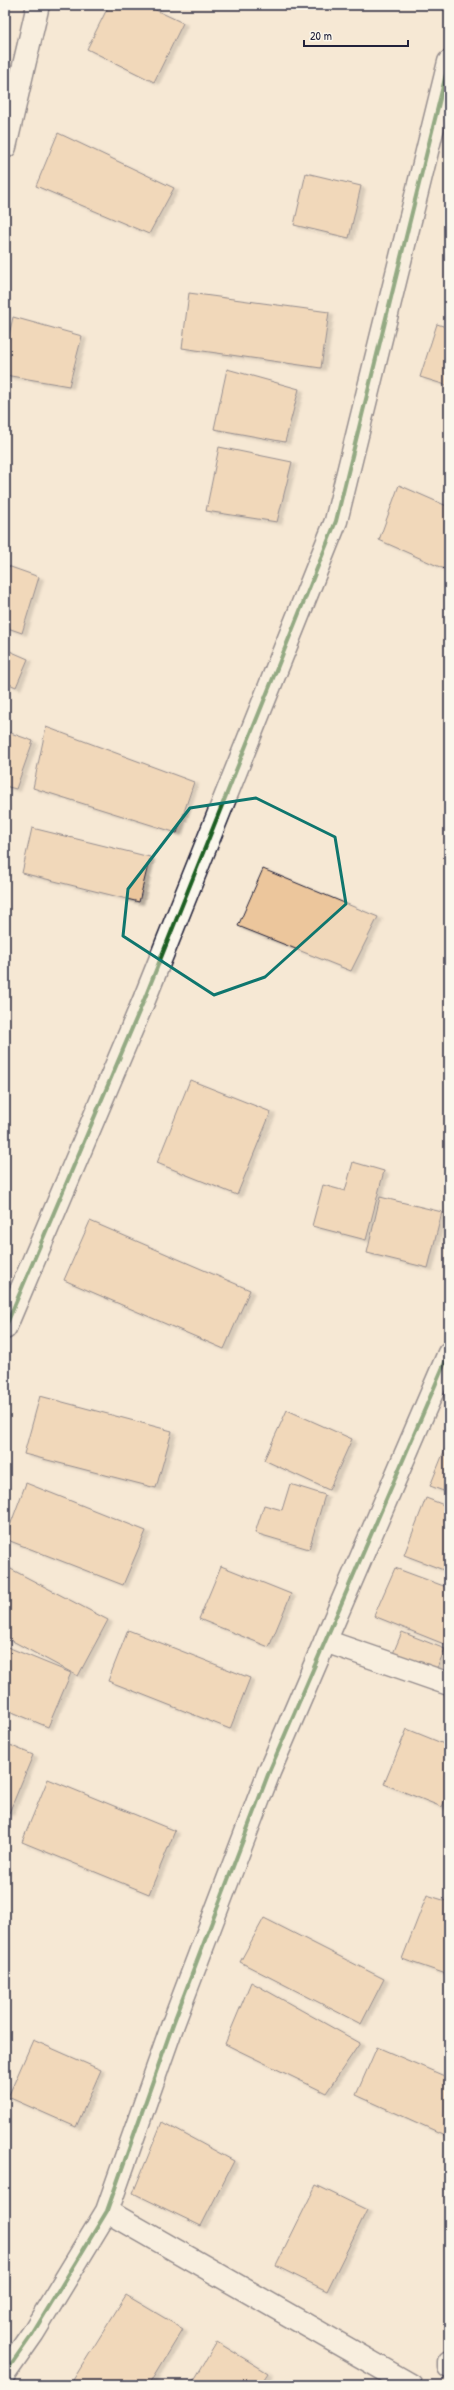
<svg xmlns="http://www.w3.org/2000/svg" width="454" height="2390" viewBox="0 0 454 2390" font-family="'Patrick Hand',sans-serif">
	<defs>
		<filter id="shadow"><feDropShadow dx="4.5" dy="2.5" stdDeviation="1" flood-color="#0004"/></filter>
	</defs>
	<rect width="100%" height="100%" fill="#f6e8d4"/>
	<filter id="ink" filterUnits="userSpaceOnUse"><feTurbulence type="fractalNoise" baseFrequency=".025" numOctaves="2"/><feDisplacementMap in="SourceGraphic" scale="8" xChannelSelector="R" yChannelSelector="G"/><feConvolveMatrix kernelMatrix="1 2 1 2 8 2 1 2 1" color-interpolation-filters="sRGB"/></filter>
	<g filter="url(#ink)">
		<path fill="#ecc69c" stroke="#22223b" filter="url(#shadow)" d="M109 5H145L183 23 154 82 87 49Z
			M58 133 174 188 149 234 36 186Z
			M306 173 361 186 349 238 294 225Z
			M189 293 329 312 321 368 182 348Z
			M13 317 82 336 69 386 5 375V354Z
			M437 324 449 328V386L420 377Z
			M227 369 299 389 285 442 214 429Z
			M219 447 292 462 277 522 206 511Z
			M399 485 449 507V571L379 540Z
			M5 565 39 577 22 633 5 627Z
			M5 649 28 659 16 687 5 682Z
			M46 727 194 782 177 833 33 788Z
			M5 731 33 741 16 789 5 786Z
			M32 828 150 857 139 902 22 873Z
			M263 869 378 917 351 971 238 926Z
			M190 1080 271 1112 237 1195 157 1163Z
			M353 1162 384 1171 366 1240 312 1226 323 1185 345 1191Z
			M380 1197 442 1212 428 1268 367 1253Z
			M90 1221 250 1290 224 1349 64 1280Z
			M40 1396 172 1431 156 1488 24 1454Z
			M287 1410 352 1439 329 1490 264 1460Z
			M449 1439V1493L430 1486Z
			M26 1483 146 1531 123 1585 5 1539Z
			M290 1484 325 1495 309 1549 255 1533 264 1505 282 1510Z
			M426 1498 449 1507V1572L404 1555Z
			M5 1566 108 1620 78 1676 5 1637Z
			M221 1566 291 1594 269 1647 199 1619Z
			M395 1568 449 1588V1646L374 1616Z
			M128 1630 250 1678 230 1729 108 1681Z
			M402 1632 445 1649 435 1673 392 1656Z
			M5 1646 71 1673 48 1727 5 1709Z
			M407 1729 449 1746V1790L442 1807 384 1784Z
			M5 1743 33 1755 9 1813 5 1812Z
			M48 1779 175 1831 149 1894 22 1842Z
			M427 1895 449 1902V1975L402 1959Z
			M264 1918 384 1979 361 2024 240 1962Z
			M251 1982 360 2043 326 2093 225 2044Z
			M33 2040 101 2070 76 2127 8 2097Z
			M377 2047 449 2078V2137L356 2095Z
			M162 2122 234 2161 201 2226 133 2193Z
			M316 2185 367 2210 327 2291 276 2266Z
			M126 2295 183 2329 149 2385H70Z
			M217 2342 268 2373 260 2385H191Z"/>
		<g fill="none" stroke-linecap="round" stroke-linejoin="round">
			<defs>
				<path id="minor" d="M5 147 38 5
					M5 1328 144 1000 336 521 449 62
					M325 1641 449 1684
					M107 2211 411 2385
					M449 2362V2367
					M5 2373 33 2333 107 2211 173 2024 269 1772 449 1353"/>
			</defs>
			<use href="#minor" stroke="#22223b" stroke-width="25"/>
			<use href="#minor" stroke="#fbf7ec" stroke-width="22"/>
			<defs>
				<path id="cycleway" d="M5 1328 144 1000 336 521 449 62
					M5 2373 33 2333 107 2211 173 2024 269 1772 449 1353"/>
			</defs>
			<use href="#cycleway" stroke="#fbf7ec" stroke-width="6"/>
			<use href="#cycleway" stroke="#1b5e20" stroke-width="4"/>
		</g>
	</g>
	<path d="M0 0H454V2390H0ZM256 798 335 837 346 904 265 977 214 995 123 936 128 889 190 808Z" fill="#f6e8d4" fill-opacity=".55" fill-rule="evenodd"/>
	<path fill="none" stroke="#0f766e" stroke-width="3" stroke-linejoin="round" d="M256 798 335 837 346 904 265 977 214 995 123 936 128 889 190 808Z"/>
	<rect width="454" height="2390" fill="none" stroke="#fbf7ec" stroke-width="20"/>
	<rect x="10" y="10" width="434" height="2370" fill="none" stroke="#22223b" stroke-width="1.5" filter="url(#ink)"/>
	<path d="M304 40v6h104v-6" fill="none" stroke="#22223b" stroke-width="2"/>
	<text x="310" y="40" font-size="12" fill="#22223b" stroke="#fbf7ec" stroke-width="3" paint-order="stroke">20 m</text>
</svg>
